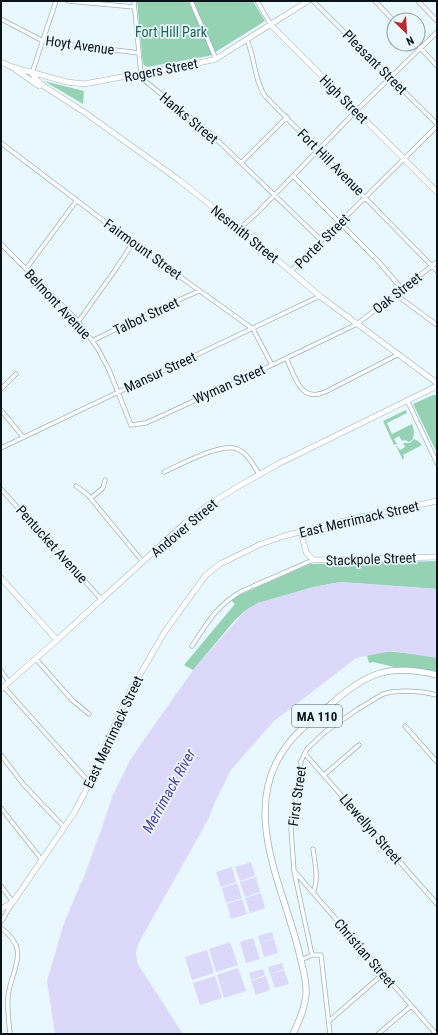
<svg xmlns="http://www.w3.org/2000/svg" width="438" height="1035" viewBox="0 0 438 1035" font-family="'Roboto Condensed',sans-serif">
	<rect width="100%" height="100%" fill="#e9f8ff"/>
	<path fill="#95d2b4" d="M137 1H253L265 21 209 56 147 67 143 64Z
		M44 81 84 91 83 104Z
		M433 395H437V453L413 404Z
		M406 410 407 413 387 423 392 434 412 424 414 431 413 439 409 442 405 440 402 441 399 436 394 439 397 444 394 445 383 421Z
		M414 439 418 441 422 445 403 455 404 458 403 460 396 446H397L400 450 405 447 403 443H410Z
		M437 561V589L340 582 314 587 258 603 246 610 235 620 193 670 184 665 235 604 230 599 310 564Z
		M374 650 437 656V677L373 662 369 663 366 652Z"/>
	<path fill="#dbd8fa" d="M340 582 437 589V658L392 651 356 658 273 722 231 770 214 804 209 818 138 944 136 953 137 963 183 1034H55L47 981 64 923 85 874 103 825 112 797 130 760 193 670 246 610 258 603 314 587Z
		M251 862 255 876 240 881 235 867Z
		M232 867 236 882 221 887 216 872Z
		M256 877 260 892 245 897 240 882Z
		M237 883 242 898 226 903 222 888Z
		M261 893 265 908 250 913 245 898Z
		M242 899 247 914 231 919 227 904Z
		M272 932 274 938 260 943 258 936Z
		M253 938 260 959 246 963 240 942Z
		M274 939 278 953 264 957 260 943Z
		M230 942 238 965 216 972 209 949Z
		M207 950 214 973 192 980 185 957Z
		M282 963 284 969 270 974 268 967Z
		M238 968 246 991 224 998 217 975Z
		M263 969 265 975 251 980 249 973Z
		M284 970 289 984 275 988 270 974Z
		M215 976 222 998 200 1005 193 983Z
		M266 976 270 990 256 995 251 981Z"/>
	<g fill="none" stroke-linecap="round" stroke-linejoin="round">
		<defs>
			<path id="street" d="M68 1 134 7
				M134 1 141 74 145 81 211 134 321 240
				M191 1 216 59
				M257 1 271 25
				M313 1 437 124
				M375 1 394 21
				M418 1 437 21
				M1 19 43 41 139 53
				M247 40C255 58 254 79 265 96L437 271
				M417 44 437 66
				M32 73 56 1
				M1 143 133 243 253 329 272 365
				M241 163 287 117
				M293 176 378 261 402 289
				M240 228 257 213 356 111 437 32
				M1 244 77 320 98 349 109 370 131 425 146 423 272 365 357 324 437 262
				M26 269 77 200
				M291 271 437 126
				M395 294 437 325
				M78 322 113 273 133 243
				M92 341 134 320 199 291
				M286 358C296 378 300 404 327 391L399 354
				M1 389 16 374
				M407 400 437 463
				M1 410 23 437
				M1 448 320 296
				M164 472C180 465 221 442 237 449 248 453 253 465 259 474
				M76 486 87 494 143 562
				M1 489 102 600
				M91 498 103 488 105 480
				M192 646C207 623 217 605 242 591L313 560
				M36 659 72 700 89 714
				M1 671 9 682
				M4 687 89 782
				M405 726 437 762
				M305 754 437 904
				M1 755 23 784 64 827
				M324 775 359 745
				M1 808 42 860
				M295 872 436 1034
				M1 886 13 902 1 922
				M313 893C319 879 315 864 313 849
				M1 928C32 951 11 968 8 997 7 1009 9 1022 10 1034
				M312 955 294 871 291 829 301 761 307 749 325 732 358 709 383 694 391 692 406 691 422 692 437 695
				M301 960 312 955H321L330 1034
				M329 1021 383 974
				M378 1034 411 1006"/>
			<path id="secondary" d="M271 25 437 192
				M1 62 12 67 67 82 84 84 203 62 216 59 222 55 308 1
				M16 70 39 86
				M32 73 36 79 42 85 84 112 179 180 249 236 321 297 437 383
				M301 532 306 552 313 560 437 557
				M1 578 57 640
				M1 689 57 640 184 524 208 505 239 486 278 464 437 386
				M1 909 13 902 74 813 85 792 127 697 164 633 205 576 220 564 261 544 284 536 352 519 437 501"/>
			<path id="primary" d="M293 1034C299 1021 305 1008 306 994 307 980 302 966 299 952 283 885 238 808 288 744 299 729 316 717 330 705 366 673 389 663 437 675"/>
		</defs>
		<use href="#street" stroke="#9bb3bd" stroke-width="5"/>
		<use href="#secondary" stroke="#9bb3bd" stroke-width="6"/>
		<use href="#primary" stroke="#9bb3bd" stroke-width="7"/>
		<use href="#street" stroke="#fff" stroke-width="3.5"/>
		<use href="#secondary" stroke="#fff" stroke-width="5"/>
		<use href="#primary" stroke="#fff" stroke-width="5.5"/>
	</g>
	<g text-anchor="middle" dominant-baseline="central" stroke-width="3.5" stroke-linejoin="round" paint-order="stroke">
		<rect fill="#e9f8ff" stroke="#4d585d" stroke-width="1" x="292" y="705" width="50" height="22" rx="3"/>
		<g font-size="13" font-weight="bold" fill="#0a1317">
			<text x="317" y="716">MA 110</text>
		</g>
		<g font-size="14" fill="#176446" stroke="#e9f8ff">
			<text x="171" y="32">Fort Hill Park</text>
		</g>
		<g font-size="14" fill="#0a1317" stroke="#e9f8ff">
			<text transform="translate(80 45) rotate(8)">Hoyt Avenue</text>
			<text transform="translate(375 62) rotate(45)">Pleasant Street</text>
			<text transform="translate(161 70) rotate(-11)">Rogers Street</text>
			<text transform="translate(344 99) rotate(45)">High Street</text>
			<text transform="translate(189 118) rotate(40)">Hanks Street</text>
			<text transform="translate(331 162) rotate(45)">Fort Hill Avenue</text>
			<text transform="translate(245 234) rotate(39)">Nesmith Street</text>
			<text transform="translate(322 241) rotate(-45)">Porter Street</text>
			<text transform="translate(143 249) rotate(36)">Fairmount Street</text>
			<text transform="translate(397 293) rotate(-38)">Oak Street</text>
			<text transform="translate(58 304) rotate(47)">Belmont Avenue</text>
			<text transform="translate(146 316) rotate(-25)">Talbot Street</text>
			<text transform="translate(160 372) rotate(-25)">Mansur Street</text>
			<text transform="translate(229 384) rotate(-24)">Wyman Street</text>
			<text transform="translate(359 519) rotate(-13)">East Merrimack Street</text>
			<text transform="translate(184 528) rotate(-40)">Andover Street</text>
			<text transform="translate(52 544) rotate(48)">Pentucket Avenue</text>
			<text transform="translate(371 559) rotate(-2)">Stackpole Street</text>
			<text transform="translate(113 732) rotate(-65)">East Merrimack Street</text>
			<text transform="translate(297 796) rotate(-82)">First Street</text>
			<text transform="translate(371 829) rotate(49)">Llewellyn Street</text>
			<text transform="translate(365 953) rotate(49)">Christian Street</text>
		</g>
		<g font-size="15" font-style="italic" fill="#5642a0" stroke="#e9f8ff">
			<text transform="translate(169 791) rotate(-61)">Merrimack River</text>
		</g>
	</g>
	<rect width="438" height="1035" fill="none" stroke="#0a1317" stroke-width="4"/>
	<g transform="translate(406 32) rotate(155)"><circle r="19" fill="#e9f8ff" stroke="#909ca2"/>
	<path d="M0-3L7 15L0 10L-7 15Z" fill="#bb2b32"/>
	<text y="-6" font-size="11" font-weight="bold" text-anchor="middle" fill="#0a1317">N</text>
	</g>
</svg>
